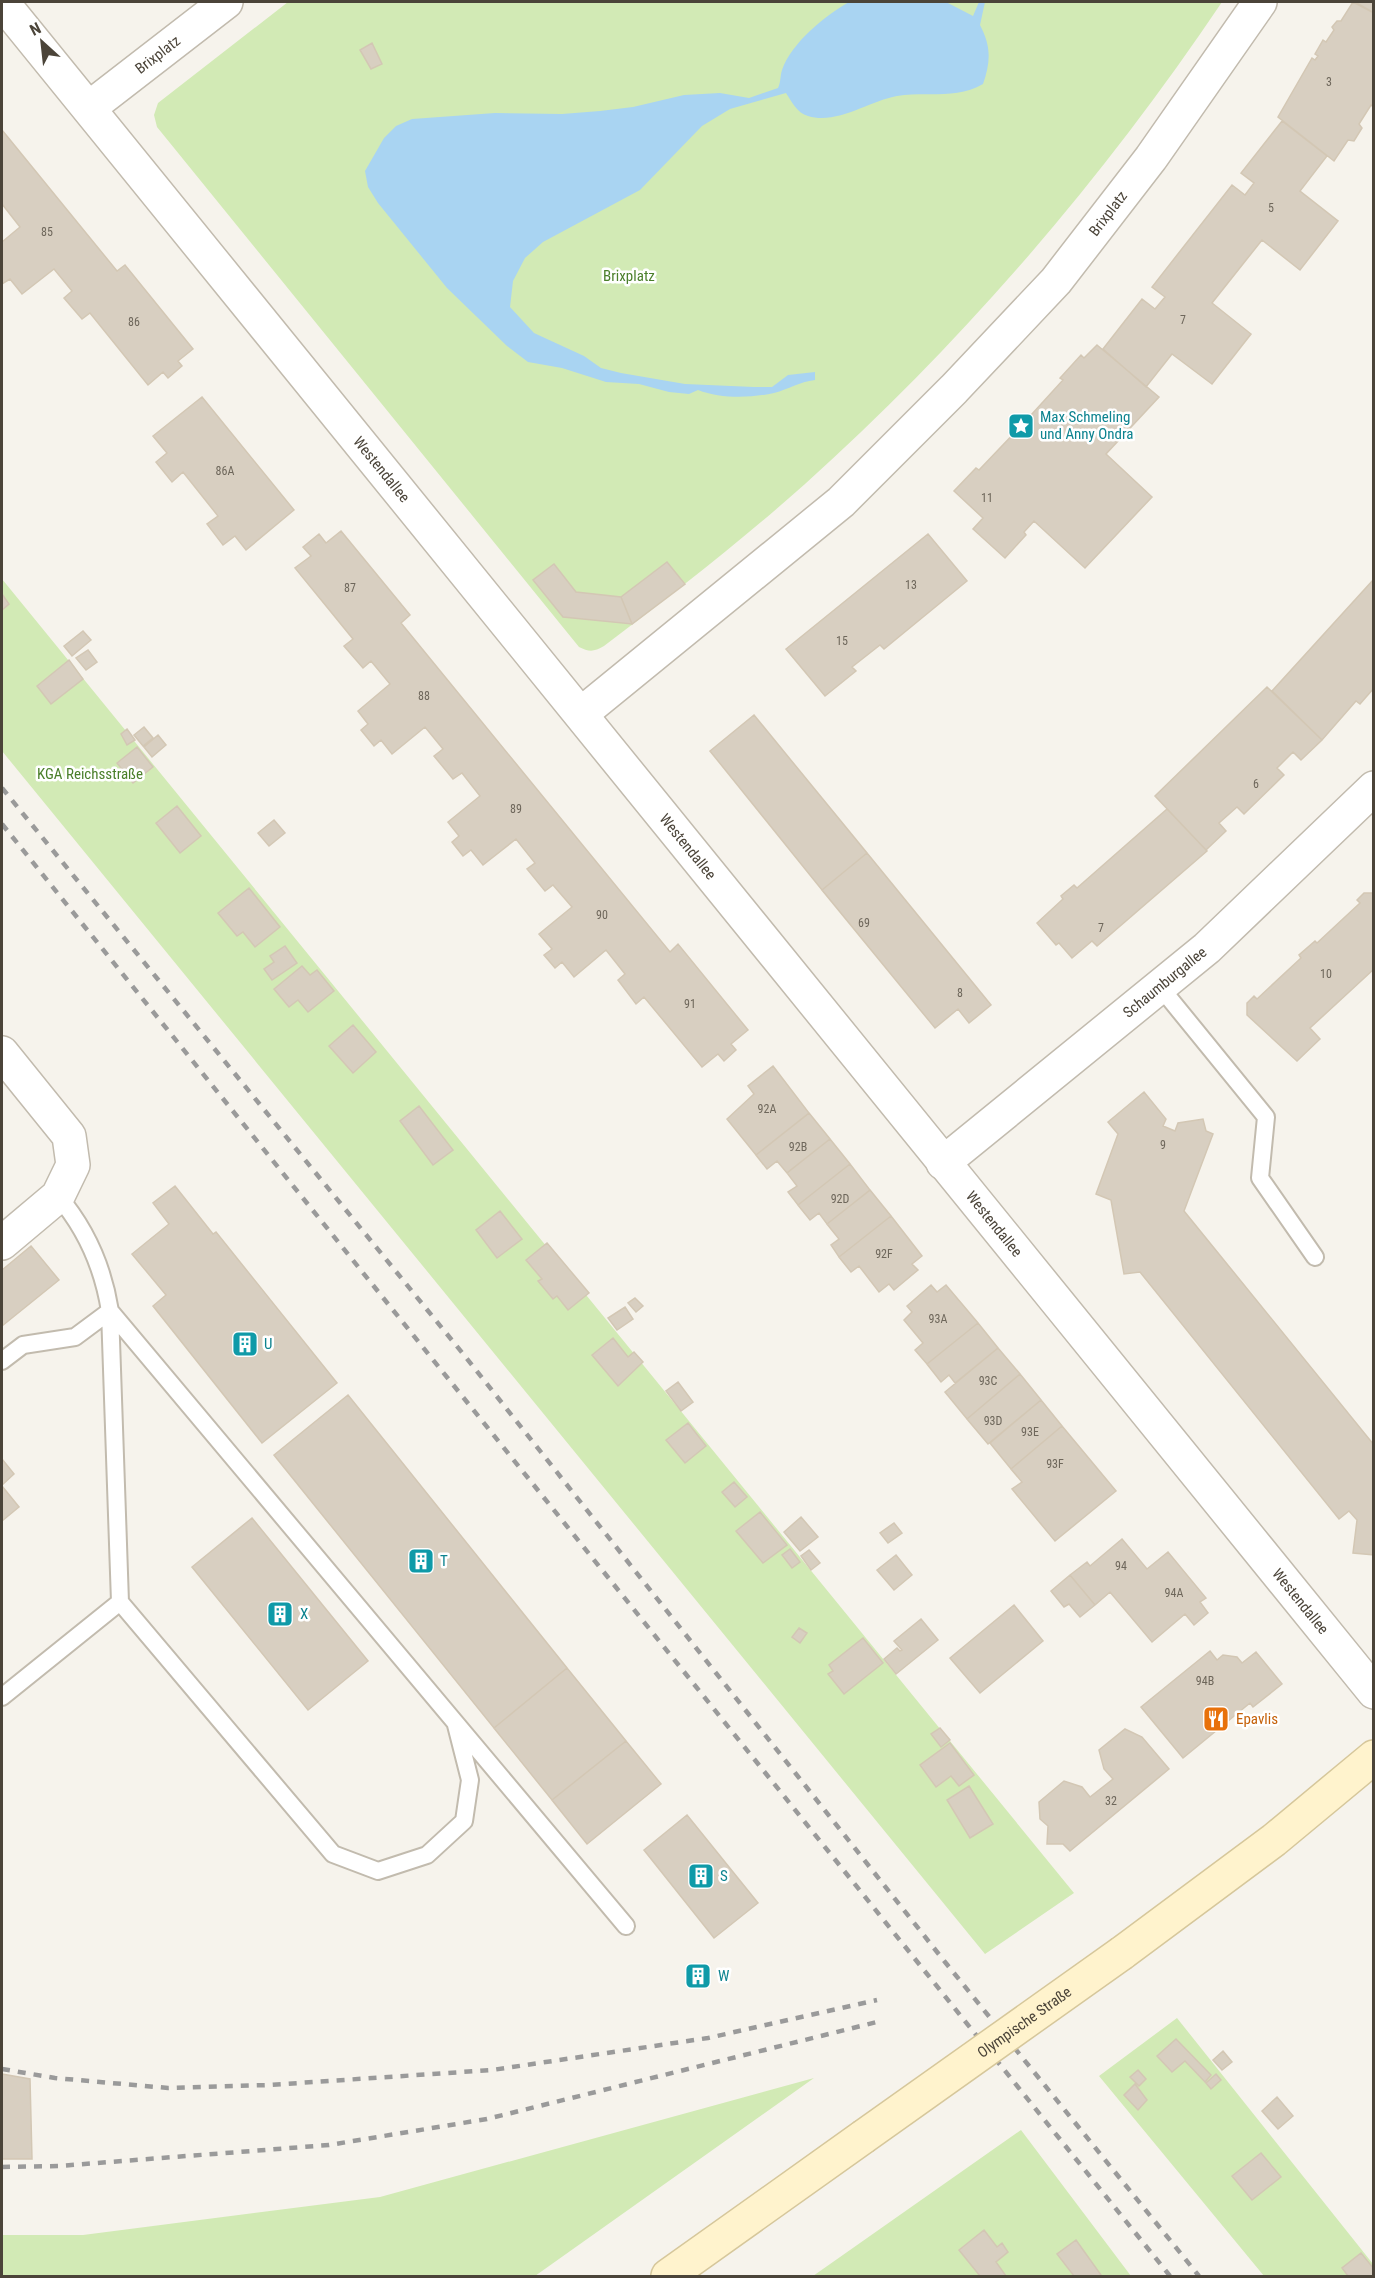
<svg xmlns="http://www.w3.org/2000/svg" width="1375" height="2278" viewBox="0 0 1375 2278" font-family="'Roboto Condensed',sans-serif">
	<rect width="100%" height="100%" fill="#f6f3ec"/>
	<path fill="#d2eab5" d="M288 2H1222C1103 179 964 341 805 484 741 541 673 594 604 646 594 652 589 652 579 647L157 127 154 115 158 103Z
		M2 579 1074 1893 985 1954 2 751Z
		M1177 2018 1373 2264V2276H1264L1099 2076Z
		M814 2078 535 2276H2V2235H83L380 2197Z
		M1021 2130 1131 2276H813Z"/>
	<path fill="#a9d4f2" d="M849 2H946L973 16 979 2H985L980 25C991 46 991 61 983 84 956 100 926 91 897 96 869 101 837 125 808 116 797 113 792 102 786 93L730 109 702 126 640 190 543 242 525 258 513 281 510 307 534 333 584 356 601 368 621 373 685 384 754 387H772L788 375 815 372V380C799 382 789 389 774 393 751 398 721 399 698 390L689 394 669 392 639 384 606 382 562 368 528 362 507 346 447 288 378 203 368 187 365 171 384 138 396 126 412 119 495 113 562 114 600 111 633 107 684 95 720 93 749 98 778 88C781 82 780 76 782 70 792 42 825 16 849 2Z"/>
	<path fill="#d8cfc1" stroke="#d3c7b4" stroke-width="1.5" d="M1353 2 1374 13V107L1371 105 1359 124 1362 128 1354 141 1348 140 1334 161 1278 117 1312 58 1315 60 1318 56 1315 54 1323 40 1326 42 1334 30 1332 27 1337 21H1341Z
		M1355 2H1374V13Z
		M372 43 382 64 371 69 360 50Z
		M1282 121 1327 156 1300 191 1338 221 1300 270 1262 240 1212 303 1251 334 1212 384 1172 354 1146 387 1103 349 1142 299 1155 309 1165 297 1152 287 1232 185 1245 195 1254 183 1241 173Z
		M2 130 117 271 125 265 193 349 178 361 182 366 168 378 163 372 148 385 90 313 82 319 64 298 72 291 54 269 22 294 10 279 2 284V242L20 227 2 204Z
		M1097 345 1159 397 1106 454 1152 497 1085 568 1034 521 1024 532 1026 535 1005 558 973 529 983 518 954 491 976 468 979 470 1021 426 1063 380 1060 378 1081 355 1084 358Z
		M202 397 294 510 246 550 235 536 223 545 207 524 218 516 183 472 172 482 156 462 167 453 153 436Z
		M341 531 410 615 401 623 670 952 678 944 748 1030 731 1044 736 1050 724 1061 718 1054 702 1067 644 997 636 1004 618 980 625 974 606 950 574 977 562 962 555 968 544 955 552 949 539 934 572 907 553 885 545 891 527 869 535 863 516 839 483 865 471 850 463 856 452 842 459 836 448 822 480 796 462 773 453 779 434 756 443 749 425 727 392 754 381 740 374 746 361 730 368 724 358 711 390 684 371 661 363 668 344 646 353 639 295 568 311 556 303 547 319 534 326 543Z
		M928 534 967 581 884 649 880 645 852 667 856 671 825 696 786 649Z
		M667 562 685 584 632 624 621 597Z
		M554 564 576 592 621 597 632 624 563 617 533 580Z
		M1374 579V688L1360 704 1356 701 1322 740 1272 691Z
		M2 594 9 604 2 610Z
		M83 631 91 640 72 656 64 646Z
		M88 650 97 662 86 670 76 658Z
		M69 660 83 679 51 704 37 686Z
		M1267 687 1322 740 1301 760 1293 752 1277 768 1284 775 1244 814 1237 807 1219 823 1226 831 1206 850 1155 796Z
		M754 715 867 853 822 890 710 751Z
		M144 727 153 738 143 746 134 735Z
		M127 729 135 740 127 745 121 734Z
		M158 735 166 745 152 757 144 747Z
		M137 747 153 767 133 783 117 763Z
		M177 806 201 836 180 853 156 823Z
		M1167 809 1207 851 1097 946 1092 941 1072 958 1059 943 1056 945 1037 923 1063 899 1061 896 1074 885 1077 888Z
		M274 820 285 833 269 846 258 833Z
		M867 853 991 1005 969 1023 958 1009 935 1028 822 890Z
		M249 888 280 927 255 947 243 932 237 936 218 913Z
		M1364 893H1374V969L1310 1028 1320 1039 1297 1061 1247 1015V1003L1254 996 1257 999 1301 958 1299 955 1315 941 1317 943 1360 903 1357 900Z
		M285 946 297 963 272 980 264 969 274 962 270 956Z
		M302 966 310 975 317 970 334 991 308 1012 298 1000 289 1007 274 989Z
		M353 1025 376 1052 353 1073 329 1046Z
		M773 1066 809 1113 756 1155 727 1119 754 1094 748 1086Z
		M1144 1092 1166 1119 1163 1126 1175 1131 1178 1123 1203 1119 1206 1131 1213 1134 1184 1211 1374 1445V1555L1353 1553 1357 1520 1349 1511 1339 1519 1140 1272 1124 1274 1111 1200 1096 1194 1118 1134 1108 1122Z
		M419 1106 453 1150 433 1165 400 1121Z
		M809 1113 830 1139 787 1173 777 1161 767 1169 756 1155Z
		M830 1139 850 1164 798 1205 788 1192 797 1186 787 1173Z
		M850 1164 870 1190 827 1224 819 1213 810 1220 798 1205Z
		M175 1186 213 1234 216 1232 337 1383 262 1443 153 1306 166 1295 132 1254 169 1224 153 1203Z
		M870 1190 891 1216 839 1257 831 1245 839 1239 827 1224Z
		M500 1211 522 1239 497 1258 476 1230Z
		M891 1216 922 1256 912 1264 918 1270 894 1290 889 1284 879 1292 859 1266 851 1272 839 1257Z
		M547 1243 589 1293 568 1310 557 1296 553 1299 538 1281 542 1279 526 1260Z
		M31 1246 59 1280 2 1326V1270Z
		M931 1285 937 1292 946 1285 978 1323 927 1364 915 1350 923 1343 904 1320 912 1312 907 1306Z
		M635 1298 643 1306 636 1312 628 1303Z
		M625 1307 633 1319 617 1330 608 1318Z
		M978 1323 998 1348 955 1383 949 1375 941 1382 927 1364Z
		M613 1338 628 1357 634 1352 643 1362 618 1386 592 1355Z
		M998 1348 1020 1374 967 1419 945 1392Z
		M1020 1374 1041 1400 988 1444 967 1419Z
		M678 1382 693 1402 681 1411 666 1391Z
		M348 1395 567 1668 494 1728 274 1455Z
		M1041 1400 1062 1426 1011 1469 990 1443Z
		M688 1423 706 1446 685 1463 666 1440Z
		M1062 1426 1116 1491 1055 1541 1012 1489 1022 1482 1011 1469Z
		M2 1459 14 1474 2 1485Z
		M734 1482 747 1497 735 1507 722 1492Z
		M2 1486 19 1507 2 1521Z
		M760 1512 787 1545 763 1563 736 1531Z
		M801 1517 818 1537 800 1551 784 1532Z
		M252 1518 368 1661 308 1710 192 1567Z
		M894 1523 902 1533 888 1543 880 1533Z
		M1122 1539 1147 1569 1168 1552 1206 1598 1200 1602 1208 1613 1194 1625 1185 1614 1152 1642 1110 1592 1095 1605 1070 1575 1087 1562 1090 1566Z
		M790 1549 800 1562 792 1568 782 1555Z
		M809 1550 820 1563 811 1570 801 1556Z
		M896 1555 912 1575 894 1590 877 1570Z
		M1070 1575 1095 1605 1080 1617 1069 1604 1064 1607 1051 1591Z
		M1014 1605 1043 1641 980 1693 950 1658Z
		M921 1619 938 1640 896 1674 884 1659 897 1648 900 1651 902 1650 894 1641Z
		M799 1628 807 1633 800 1643 792 1637Z
		M863 1638 883 1663 844 1694 828 1674 833 1671 829 1665Z
		M1210 1651 1217 1660 1223 1655 1237 1657 1242 1663 1256 1652 1282 1684 1253 1707 1250 1703 1183 1758 1141 1707Z
		M567 1668 626 1741 552 1800 494 1728Z
		M940 1728 950 1740 941 1747 931 1734Z
		M1125 1729 1142 1737 1169 1769 1070 1851 1063 1844H1047L1048 1826 1040 1819 1039 1802 1064 1781 1082 1787 1090 1797 1113 1779 1104 1769 1099 1750Z
		M626 1741 661 1784 587 1844 552 1800Z
		M950 1743 974 1775 959 1786 951 1776 936 1787 920 1765Z
		M969 1786 993 1824 970 1838 947 1800Z
		M687 1815 758 1903 714 1938 644 1850Z
		M707 1968 708 1983 690 1985 688 1969Z
		M1176 2039 1211 2075 1205 2082 1185 2061 1172 2072 1157 2056Z
		M1223 2051 1232 2062 1222 2070 1213 2060Z
		M1138 2070 1146 2079 1139 2086 1130 2077Z
		M2 2074 30 2079 32 2159H2Z
		M1216 2074 1221 2080 1211 2089 1206 2083Z
		M1135 2084 1147 2100 1138 2110 1124 2095Z
		M1277 2097 1293 2116 1278 2129 1262 2111Z
		M1261 2153 1281 2177 1252 2200 1232 2176Z
		M984 2230 997 2247 1002 2243 1008 2252 996 2262 1006 2276H980L959 2250Z
		M1076 2240 1101 2275 1099 2276H1074L1057 2254Z
		M1361 2253 1374 2269V2276H1348L1342 2268Z"/>
	<g fill="none" stroke-linecap="round" stroke-linejoin="round">
		<defs>
			<path id="lane" d="M1161 988 1266 1117 1260 1178 1315 1257
				M58 1196C87 1230 103 1267 110 1311L626 1926
				M2 1361 23 1345 75 1337 110 1311
				M120 1602 333 1854 378 1871 427 1855 464 1821 470 1780 456 1725
				M2 1697 120 1602 110 1311"/>
			<g id="street">
				<path id="s1" d="M2 2 1374 1692"/>
				<path id="s2" d="M89 108 226 2"/>
				<path id="s3" d="M581 714 841 502 954 389 1056 281 1151 158 1260 2"/>
				<path d="M2 1053 69 1136 73 1165 58 1196 2 1243"/>
				<path id="s4" d="M943 1163 1207 948 1374 788"/>
			</g>
			<path id="secondary" d="M1122 1953 1274 1840 1374 1757
				M668 2276 863 2137"/>
		</defs>
		<use href="#lane" stroke="#c2bbae" stroke-width="20"/>
		<use href="#street" stroke="#c2bbae" stroke-width="36"/>
		<use href="#secondary" stroke="#d6c79b" stroke-width="36"/>
		<use href="#lane" stroke="#fff" stroke-width="16"/>
		<use href="#street" stroke="#fff" stroke-width="33"/>
		<use href="#secondary" stroke="#fff3cd" stroke-width="33"/>
		<path stroke="#9a9a9a" stroke-width="4.5" stroke-dasharray="8 8" stroke-linecap="butt" d="M2 788 464 1355 945 1962 1199 2276
			M2 824 1170 2276
			M2 2069 55 2078 168 2088 269 2085 492 2070 708 2038 877 2000
			M2 2167 58 2166 329 2145 487 2119 881 2021"/>
		<defs>
			<g id="secondary-bridge">
				<path id="s5" d="M863 2137 1122 1953"/>
			</g>
		</defs>
		<use href="#secondary-bridge" stroke="#d6c79b" stroke-width="36" stroke-linecap="butt"/>
		<use href="#secondary-bridge" stroke="#fff3cd" stroke-width="33"/>
	</g>
	<defs>
		<symbol id="sight-square" viewBox="-11 -11 22 22"><rect x="-9" y="-9" width="18" height="18" rx="4" fill="#0f9aa8" stroke="#fff"/><path d="M0-6L1.8-2.2L6-1.7L2.9 1.2L3.7 5.4L0 3.3L-3.7 5.4L-2.9 1.2L-6-1.7L-1.8-2.2Z" fill="#fff"/></symbol>
		<symbol id="building-square" viewBox="-11 -11 22 22"><rect x="-9" y="-9" width="18" height="18" rx="4" fill="#0f9aa8" stroke="#fff"/><path d="M-4-6H4V6H1V3H-1V6H-4ZM-2.5-4.3h1.7v1.8h-1.7ZM.8-4.3h1.7v1.8H.8ZM-2.5-1h1.7V.8h-1.7ZM.8-1h1.7V.8H.8Z" fill="#fff"/></symbol>
		<symbol id="restaurant-square" viewBox="-11 -11 22 22"><rect x="-9" y="-9" width="18" height="18" rx="4" fill="#e8710a" stroke="#fff"/><path d="M-5-6h1v4h1v-4h1v4h1v-4h1v5L-1.5 .5V6h-2V.5L-5-1ZM5-6V6H3V1.5H1.5Q1.5-4 5-6Z" fill="#fff"/></symbol>
	</defs>
	<g fill-rule="evenodd">
		<use href="#sight-square" x="1006" y="411" width="30" height="30"/>
		<use href="#building-square" x="230" y="1329" width="30" height="30"/>
		<use href="#building-square" x="406" y="1546" width="30" height="30"/>
		<use href="#building-square" x="265" y="1599" width="30" height="30"/>
		<use href="#restaurant-square" x="1201" y="1704" width="30" height="30"/>
		<use href="#building-square" x="686" y="1861" width="30" height="30"/>
		<use href="#building-square" x="683" y="1961" width="30" height="30"/>
	</g>
	<g text-anchor="middle" dominant-baseline="central" stroke-width="5" stroke-linejoin="round" paint-order="stroke">
		<g font-size="12" fill="#6e675b">
			<text x="1329" y="82">3</text>
			<text x="1271" y="208">5</text>
			<text x="47" y="232">85</text>
			<text x="1183" y="320">7</text>
			<text x="134" y="322">86</text>
			<text x="225" y="471">86A</text>
			<text x="987" y="498">11</text>
			<text x="911" y="585">13</text>
			<text x="350" y="588">87</text>
			<text x="842" y="641">15</text>
			<text x="424" y="696">88</text>
			<text x="1256" y="784">6</text>
			<text x="516" y="809">89</text>
			<text x="602" y="915">90</text>
			<text x="864" y="923">69</text>
			<text x="1101" y="928">7</text>
			<text x="1326" y="974">10</text>
			<text x="960" y="993">8</text>
			<text x="690" y="1004">91</text>
			<text x="767" y="1109">92A</text>
			<text x="1163" y="1145">9</text>
			<text x="798" y="1147">92B</text>
			<text x="840" y="1199">92D</text>
			<text x="884" y="1254">92F</text>
			<text x="938" y="1319">93A</text>
			<text x="988" y="1381">93C</text>
			<text x="993" y="1421">93D</text>
			<text x="1030" y="1432">93E</text>
			<text x="1055" y="1464">93F</text>
			<text x="1121" y="1566">94</text>
			<text x="1174" y="1593">94A</text>
			<text x="1205" y="1681">94B</text>
			<text x="1111" y="1801">32</text>
		</g>
		<g font-size="15" fill="#4b4439" stroke="#fff">
			<text stroke="none"><textPath href="#s2" startOffset="87">Brixplatz</textPath></text>
			<text stroke="none"><textPath href="#s3" startOffset="729">Brixplatz</textPath></text>
			<text stroke="none"><textPath href="#s1" startOffset="602">Westendallee</textPath></text>
			<text stroke="none"><textPath href="#s1" startOffset="1088">Westendallee</textPath></text>
			<text stroke="none"><textPath href="#s4" startOffset="286">Schaumburgallee</textPath></text>
			<text stroke="none"><textPath href="#s1" startOffset="1574">Westendallee</textPath></text>
			<text stroke="none"><textPath href="#s1" startOffset="2060">Westendallee</textPath></text>
			<text stroke="none"><textPath href="#s5" startOffset="198">Olympische Straße</textPath></text>
		</g>
		<g font-size="15" fill="#4a7f2a" stroke="#fff">
			<text x="629" y="276">Brixplatz</text>
			<text x="90" y="774">KGA Reichsstraße</text>
		</g>
		<g font-size="15" fill="#0d838f" stroke="#fff" text-anchor="start">
			<text x="1040" y="417">Max Schmeling<tspan x="1040" dy="17">und Anny Ondra</tspan></text>
			<text x="264" y="1344">U</text>
			<text x="440" y="1561">T</text>
			<text x="300" y="1614">X</text>
			<text x="720" y="1876">S</text>
			<text x="718" y="1976">W</text>
		</g>
		<g font-size="15" fill="#c56008" stroke="#fff" text-anchor="start">
			<text x="1236" y="1719">Epavlis</text>
		</g>
	</g>
	<rect width="1375" height="2278" fill="none" stroke="#4b4439" stroke-width="6"/>
	<g transform="translate(42 42) rotate(333)" stroke="#ffffff" stroke-width="4.5" paint-order="stroke">
	<path d="M0-4.5L10 22L0 15L-10 22Z" fill="#4b4439"/>
	<text y="-9" font-size="16" font-weight="bold" text-anchor="middle" fill="#4b4439">N</text>
	</g>
</svg>
